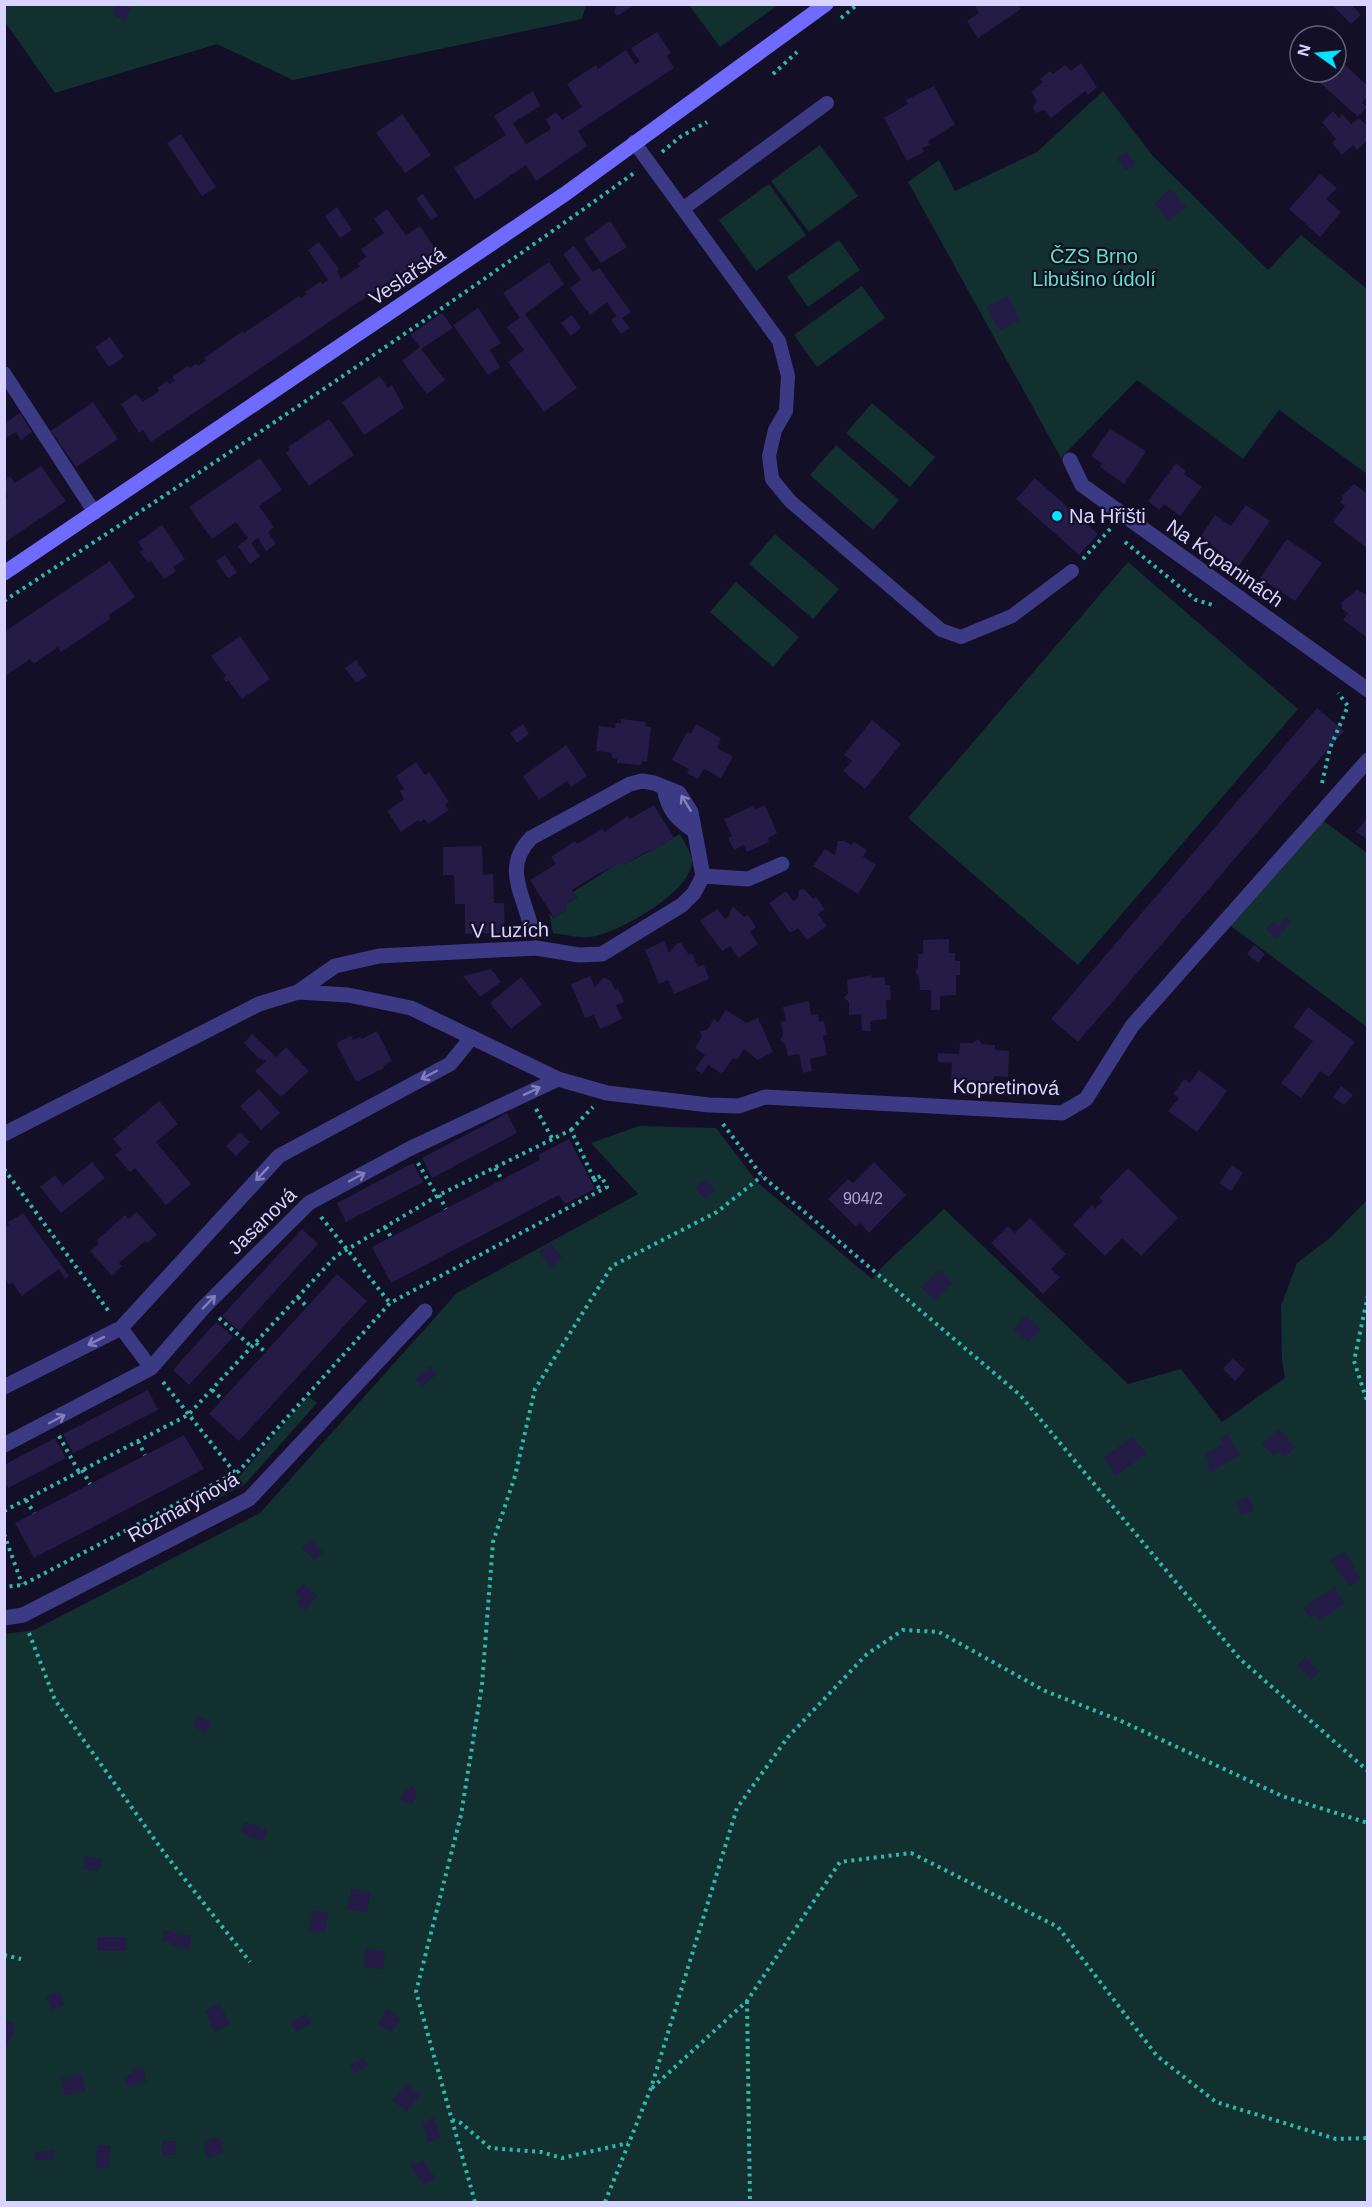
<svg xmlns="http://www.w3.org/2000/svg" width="1372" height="2207" viewBox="0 0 1372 2207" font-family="Helvetica,sans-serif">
	<rect width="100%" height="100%" fill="#130f26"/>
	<path fill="#12302f" d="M4 5H586L582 19 293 80 217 44 55 93 5 22Z
		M689 5H778L720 47Z
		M1103 91 1152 155 1268 270 1301 235 1367 289V474L1279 410 1243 459 1137 380 1061 458 908 182 939 160 955 191 1037 152Z
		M820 145 858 196 809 232 771 181Z
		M769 184 806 235 756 271 719 220Z
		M839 240 860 270 808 307 787 277Z
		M862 286 885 318 817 367 794 335Z
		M872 403 935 457 910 487 846 433Z
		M836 445 899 500 873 530 810 475Z
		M775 534 839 589 813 619 749 564Z
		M1128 562 1298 709 1078 965 908 818Z
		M736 582 799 637 773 667 710 612Z
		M1321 819 1367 853V1027L1228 924Z
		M680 834C684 842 691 852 692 860 693 890 626 928 599 935 584 940 568 935 553 933L549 913 554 918 567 910 565 905 577 897 573 892 622 861 624 865Z
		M639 1126 716 1128 758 1183 872 1279 883 1266 944 1209 1128 1384 1181 1369 1222 1422 1285 1378 1282 1360 1281 1306 1297 1263 1331 1237 1367 1200V2202H5V1634L34 1630 260 1513 457 1293 638 1194 591 1143Z
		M308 1396 317 1403 245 1484 212 1502 209 1492 238 1478Z"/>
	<path fill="#241b47" d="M117 4 131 8 125 21 112 14Z
		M617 4H636L617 16 614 12Z
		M974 4H1017L1021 9 978 38 967 21 979 13Z
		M1331 4H1351L1361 15 1351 24Z
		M657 32 671 53 667 56 674 68 578 131 587 146 536 181 526 165 475 200 454 168 506 135 494 116 533 91 540 106 513 123 526 144 551 129 546 119 556 112 562 120 582 107 567 84 596 65 598 69 626 50 635 64 640 62 631 48Z
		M1336 57 1368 86V96L1362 103 1367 107 1358 117 1317 80 1325 72H1336Z
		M1081 63 1097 87 1088 95 1085 91 1051 118 1045 110 1036 113 1033 108 1037 100 1031 92 1043 82 1040 79 1050 71 1053 74 1065 65 1071 71Z
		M934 86 955 125 928 141 930 145 922 148 924 152 907 161 884 118 908 104 906 100Z
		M1333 111 1339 118 1343 115 1351 124 1359 118 1368 127V145L1366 142 1357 150 1353 145 1342 155 1332 143 1336 139 1322 122Z
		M402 114 431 155 405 173 376 133Z
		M181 134 216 187 202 196 167 143Z
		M1126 152 1135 164 1126 170 1117 159Z
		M1320 174 1337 188 1326 199 1341 212 1320 237 1289 209Z
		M1171 189 1186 207 1169 221 1154 203Z
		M423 194 438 216 431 220 416 198Z
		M337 207 352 230 340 238 325 216Z
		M387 209 406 235 420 226 436 250 151 442 143 430 139 433 121 404 136 394 143 401 151 397 159 391 157 388 167 381 169 384 175 381 172 377 188 366 190 368 196 364 198 366 206 361 204 358 243 331 244 333 299 296 301 298 307 294 305 292 321 281 322 284 328 280 308 250 319 242 339 269 337 271 341 279 360 266 357 264 366 257 361 249 384 233 374 219Z
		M610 221 627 247 601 263 584 239Z
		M574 246 593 272 599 268 631 312 622 318 630 328 621 334 611 320 616 316 607 302 590 315 570 288 581 280 563 254Z
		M549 262 564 284 525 314 577 388 544 412 508 362 524 350 507 327 520 318 503 293Z
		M1008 296 1020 320 999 331 987 307Z
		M478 308 501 343 490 350 500 367 488 375 453 325Z
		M442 313 453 328 421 349 445 380 427 394 402 361 420 347 410 335Z
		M572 315 581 328 571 336 561 323Z
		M110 337 124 357 109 367 95 347Z
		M380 376 388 388 392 385 404 408 364 435 342 402Z
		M93 402 118 439 76 467 51 431Z
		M20 413 32 432 21 440 16 432 4 439V424Z
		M329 419 354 455 309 486 286 453 290 450 288 447Z
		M1110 429 1146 451 1124 484 1100 467 1102 463 1091 456Z
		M260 458 282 490 259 506 274 527 268 532 276 544 266 551 258 538 251 543 260 556 250 564 238 546 248 538 236 522 212 539 189 507Z
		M1176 463 1186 471 1184 474 1202 487 1180 516 1164 504 1159 510 1148 501Z
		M41 466 66 501 4 543V500L7 498 4 480 10 476 15 483Z
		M1035 478 1098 534 1079 555 1016 499Z
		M1354 484 1368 494V549L1333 522 1345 506 1340 502 1343 499 1341 497Z
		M1246 505 1270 521 1238 567 1201 536 1215 515 1231 526Z
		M162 525 185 559 173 567 176 571 164 579 151 561 148 563 140 552 143 549 138 542Z
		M1287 539 1322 563 1295 601 1260 578Z
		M225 555 237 573 228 578 216 561Z
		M110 561 135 597 109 615 110 619 61 652 58 647 34 664 30 659 4 677V632Z
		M1357 589 1368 596V638L1343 620 1348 613 1342 609 1341 603Z
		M240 636 270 679 242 699 228 680 226 682 223 678 226 676 211 656Z
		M356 660 367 676 356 683 345 668Z
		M1317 708 1344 731 1078 1042 1051 1019Z
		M621 719 646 722 645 726 651 727 647 762 642 761 641 765 617 763V759L612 758V753L596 751 599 726 615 728 616 723H621Z
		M872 720 901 744 865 789 843 771 852 761 844 755Z
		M523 724 529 734 517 743 510 733Z
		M696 724 721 738 717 748 733 757 721 778 704 769 698 779 687 773 689 769 672 760 687 732 691 734Z
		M566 745 587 776 571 787 567 781 539 800 523 776Z
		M416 762 425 775 429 772 449 802 445 805 449 810 428 824 424 819 420 822 418 820 401 832 387 811 404 799 400 791 404 789 396 776Z
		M654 805 674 838 651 853 649 850 624 865 622 862 596 875 572 890 577 897 565 905 567 910 554 918 530 880 556 864 551 857 575 841 577 844 602 829 604 832 628 816 630 819Z
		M765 805 777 833 768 838 769 842 747 852 744 845 734 850 728 838 732 836 724 819 753 806 755 810Z
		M1368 816V840L1356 832Z
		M838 841H844L852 845 854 842 867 850 863 857 876 865 858 894 813 866 825 849 835 855Z
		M482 846 483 875 493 874 494 903H504L505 933 465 934V904H455L454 875H443V847Z
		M804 889 813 899 816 897 825 909 818 914 827 926 807 940 798 928 790 933 769 903 786 891 793 901 798 898 799 890Z
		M734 907 744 917 748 915 756 927 750 932 758 944 739 958 730 946 722 951 700 921 717 909 725 919 729 916 731 908Z
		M1285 917 1291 922 1277 939 1266 929 1272 921 1278 926Z
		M949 939V953H955V961H960V975H956V995L940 996V1010H931V990H920L919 977 915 972 918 967V954H923V940Z
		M664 941 669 953 677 943H681L689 955 692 953 698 967 704 965 709 979 674 994 668 980 659 984 645 950Z
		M1254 945 1265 954 1258 963 1247 954Z
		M491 969 501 982 480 997 463 976Z
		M871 975 872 978 885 977V985H890L891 1000H886L887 1019 870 1021 871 1031H862L861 1014 849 1015V1002L844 998 848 993 847 980Z
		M590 976 595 987 604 977 611 981 615 990 618 988 624 1002 616 1005 622 1019 600 1029 594 1015 585 1018 571 984Z
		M521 977 542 1004 511 1029 490 1003Z
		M809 1001 811 1015 818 1014 819 1022 824 1021 827 1035 823 1036 827 1055 810 1059 812 1071 803 1073 799 1054 788 1056 785 1044 780 1040 783 1035 781 1022 786 1021 783 1007Z
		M1308 1007 1355 1042 1329 1077 1320 1071 1301 1098 1281 1083 1313 1041 1293 1027Z
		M726 1010 747 1023 758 1018 773 1052 758 1060 744 1049 737 1060 733 1058 722 1074 708 1065 702 1074 695 1069 705 1055 695 1048 702 1037 700 1031 707 1030 714 1019 718 1022Z
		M377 1031 392 1061 383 1066 384 1068 358 1081 355 1080 336 1043 351 1036 353 1040 360 1037 362 1039Z
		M252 1034 276 1057 286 1047 309 1071 281 1097 255 1071 266 1061 258 1058 244 1043Z
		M978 1039 982 1044 995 1045V1050L1009 1051 1008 1077 994 1076 993 1082H985V1087L971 1085V1081L951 1080 952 1063 938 1062V1053L959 1054 960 1043H973Z
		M1199 1070 1227 1091 1197 1132 1168 1111 1179 1098 1173 1094 1184 1079 1190 1083Z
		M1341 1086 1353 1095 1344 1105 1333 1097Z
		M259 1089 280 1113 261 1130 240 1106Z
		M159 1101 178 1124 156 1142 191 1184 166 1205 135 1168 130 1172 115 1155 122 1149 113 1139Z
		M507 1113 517 1133 432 1178 422 1158Z
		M240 1132 250 1142 236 1156 226 1146Z
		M569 1139 595 1189 565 1204 559 1195 391 1283 372 1247 540 1160 538 1155Z
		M92 1162 105 1178 61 1213 40 1187 55 1175 63 1185Z
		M874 1162 906 1195 869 1233 860 1223 856 1227 828 1199 848 1179 853 1183Z
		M413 1163 423 1182 346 1222 337 1203Z
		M1232 1165 1243 1173 1231 1191 1219 1183Z
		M1128 1168 1178 1218 1141 1256 1122 1238 1105 1256 1073 1225 1092 1205 1095 1209 1103 1201 1099 1198Z
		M706 1179 715 1191 704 1199 695 1187Z
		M137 1212 157 1235 148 1243 145 1241 119 1263 122 1266 112 1276 90 1251 99 1244 97 1240 125 1215 128 1219Z
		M23 1213 69 1276 65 1279 59 1269 22 1296 12 1282 9 1285 4 1278V1228L9 1225 8 1222Z
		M1030 1218 1066 1254 1051 1269 1060 1277 1043 1294 991 1243 1008 1226 1015 1233Z
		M302 1229 318 1244 239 1331 222 1316Z
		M550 1243 562 1257 552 1267 539 1253Z
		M939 1270 952 1283 934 1301 921 1287Z
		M337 1274 367 1301 239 1441 209 1414Z
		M1026 1315 1041 1329 1028 1342 1013 1329Z
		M216 1322 233 1337 189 1385 173 1370Z
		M1233 1358 1245 1370 1235 1381 1223 1369Z
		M430 1366 437 1374 423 1386 416 1379Z
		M148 1390 158 1410 73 1453 63 1434Z
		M1279 1429 1295 1448 1284 1457 1279 1451 1274 1456 1262 1444Z
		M1227 1434 1240 1454 1211 1472 1207 1465 1210 1463 1205 1454 1223 1444 1219 1438Z
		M184 1435 204 1469 34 1558 15 1523Z
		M1133 1437 1146 1454 1116 1475 1104 1457Z
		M55 1438 66 1458 8 1488 4 1481V1465Z
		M1249 1497 1254 1510 1241 1516 1235 1502Z
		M311 1540 323 1552 315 1560 302 1548Z
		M1345 1552 1360 1578 1350 1586 1330 1560Z
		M303 1584 317 1595 305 1610 297 1603 301 1598 295 1593Z
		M1334 1587 1345 1603 1320 1621 1315 1614 1311 1618 1304 1608Z
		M1305 1657 1319 1671 1312 1679 1297 1666Z
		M198 1716 212 1722 206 1733 193 1726Z
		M411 1786 417 1792 413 1804 400 1800 405 1787 410 1789Z
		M245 1822 267 1830 263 1841 241 1833Z
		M86 1856 102 1860 98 1872 83 1868Z
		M352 1888 371 1893 367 1913 347 1909Z
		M313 1910 329 1913 324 1933 309 1930Z
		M164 1930 191 1936 190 1949 170 1946V1942L162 1941Z
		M97 1937H126V1951H98Z
		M366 1949 385 1951 383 1969 363 1967Z
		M59 1992 64 2005 51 2010 46 1997Z
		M219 2003 230 2024 215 2032 204 2011Z
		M387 2009 400 2019 392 2032 378 2024Z
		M305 2014 311 2023 296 2032 290 2022Z
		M4 2022 14 2023 12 2039H9L8 2045H4Z
		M364 2058 368 2066 354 2073 350 2064Z
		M143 2067 146 2082 126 2086 124 2076 133 2073 132 2069Z
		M82 2074 86 2091 65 2095 61 2078Z
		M406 2084 420 2095 407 2111 393 2101Z
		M434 2117 441 2138 428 2142 422 2124Z
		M219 2137 224 2153 207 2158 203 2142Z
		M162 2141H176V2155H162Z
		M97 2145H110L109 2168H96Z
		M54 2150V2159L35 2160V2152Z
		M423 2159 435 2178 423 2185 409 2164 413 2162 415 2165Z"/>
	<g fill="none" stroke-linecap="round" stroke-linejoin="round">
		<path stroke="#2fb8b0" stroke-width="4" stroke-dasharray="3 4.5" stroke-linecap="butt" d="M841 18 858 4
			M773 74 797 52
			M662 152 680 137 707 122
			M1125 542 1196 600 1216 606
			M1083 559 1112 527
			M4 601C217 462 428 321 634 173
			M1322 783 1330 748 1348 706 1338 693
			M536 1109 553 1140
			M723 1124 762 1176 1020 1395 1240 1659 1368 1771
			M571 1130 593 1107
			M418 1163 437 1196
			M495 1168 502 1180
			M4 1169 110 1313
			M594 1179 600 1190
			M439 1195 446 1209
			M321 1217 390 1303
			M385 1227 391 1237
			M1368 1295 1354 1361 1368 1404
			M298 1297 307 1307
			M219 1318 252 1347
			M256 1343 265 1352
			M163 1382 235 1473
			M212 1390 222 1399
			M59 1436 79 1472
			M138 1441 145 1455
			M82 1470 90 1484
			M26 1500 34 1513
			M4 1511 188 1415 336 1256 439 1195 571 1130 594 1179 601 1176 607 1187 390 1303 239 1471 22 1585 4 1587
			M4 1534 22 1584
			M29 1633 55 1700 165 1854 250 1962
			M4 1955 21 1959
			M747 2001 750 2202
			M652 2088 747 2001 840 1862 911 1853 1058 1927 1157 2056 1216 2102 1336 2139 1368 2138
			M452 2120 461 2123 490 2148 541 2152 562 2158 628 2143
			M475 2202 416 1992 461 1815 482 1685 493 1542 515 1476 535 1389 612 1266 717 1212 762 1176
			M605 2202 651 2088 737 1808 788 1737 867 1654 903 1630 939 1632 1045 1691 1119 1720 1282 1796 1368 1823"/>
		<path stroke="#3d3a85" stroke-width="14" d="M634 142 779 341 788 376 786 411 775 430 769 456 772 479 790 501 941 630 961 637 1012 616 1072 571
			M684 208 827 103
			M4 373 95 513
			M121 1328 151 1368"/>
		<path stroke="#3d3a85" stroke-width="15" d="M1070 460 1082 485 1368 690
			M664 788C668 809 675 818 693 830
			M703 876 748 879 782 864
			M298 992 335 966 379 956 536 948 579 955 602 954 682 905 694 893 703 876 691 812 679 793 654 783 642 781 630 784 531 838C504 866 521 890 530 923
			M4 1134 259 1004 298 992 348 995 411 1008 558 1079 607 1093 709 1105 739 1106 765 1097 1062 1113 1086 1099 1132 1026 1368 760
			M4 1387 121 1328 279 1156 450 1064 472 1037
			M4 1445 151 1368 204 1307 309 1203 409 1149 558 1079
			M4 1618 23 1615 249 1499 425 1311"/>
		<path stroke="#6f6bff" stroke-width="15" d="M4 573 565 194 826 4"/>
	</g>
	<defs><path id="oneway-shaft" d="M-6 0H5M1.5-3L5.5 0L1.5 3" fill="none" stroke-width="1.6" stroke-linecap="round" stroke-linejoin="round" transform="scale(1.5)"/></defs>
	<g stroke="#837fbc">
		<use href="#oneway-shaft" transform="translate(686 803) rotate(-122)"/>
		<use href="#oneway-shaft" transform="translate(429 1075) rotate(152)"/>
		<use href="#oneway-shaft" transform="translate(532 1091) rotate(-25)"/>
		<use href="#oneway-shaft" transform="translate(262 1174) rotate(133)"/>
		<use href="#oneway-shaft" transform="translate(357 1177) rotate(-28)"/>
		<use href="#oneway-shaft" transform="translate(209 1302) rotate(-46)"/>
		<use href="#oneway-shaft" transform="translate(96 1341) rotate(153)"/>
		<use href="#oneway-shaft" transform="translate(57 1419) rotate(-28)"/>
	</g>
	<circle fill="#00e5ff" stroke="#130f26" stroke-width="2" cx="1057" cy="516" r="6"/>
	<g text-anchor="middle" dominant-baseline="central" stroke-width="4.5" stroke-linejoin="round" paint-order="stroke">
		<g font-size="16" fill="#aca6d1">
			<text x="863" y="1198">904/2</text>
		</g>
		<g font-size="20" fill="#5fe0c0" stroke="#130f26">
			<text x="1094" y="256">ČZS Brno<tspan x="1094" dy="23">Libušino údolí</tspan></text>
		</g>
		<g font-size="20" fill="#d9d4ff" stroke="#130f26">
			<text transform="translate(407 276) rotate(-34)">Veslařská</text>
			<text transform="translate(1225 563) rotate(35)">Na Kopaninách</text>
			<text transform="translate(510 930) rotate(-1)">V Luzích</text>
			<text transform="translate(1006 1087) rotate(1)">Kopretinová</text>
			<text transform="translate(262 1221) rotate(-44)">Jasanová</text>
			<text transform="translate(183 1507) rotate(-29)">Rozmarýnová</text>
		</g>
		<g font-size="20" fill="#d9d4ff" stroke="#130f26" text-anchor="start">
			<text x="1069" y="516">Na Hřišti</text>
		</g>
	</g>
	<rect width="1372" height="2207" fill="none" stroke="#d9d4ff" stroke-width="12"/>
	<g transform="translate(1318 54) rotate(285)"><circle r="28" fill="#130f26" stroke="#625e7d" stroke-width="1.5"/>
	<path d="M0-4.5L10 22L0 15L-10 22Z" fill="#00e5ff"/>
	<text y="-9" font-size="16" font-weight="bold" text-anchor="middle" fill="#d9d4ff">N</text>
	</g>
</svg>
